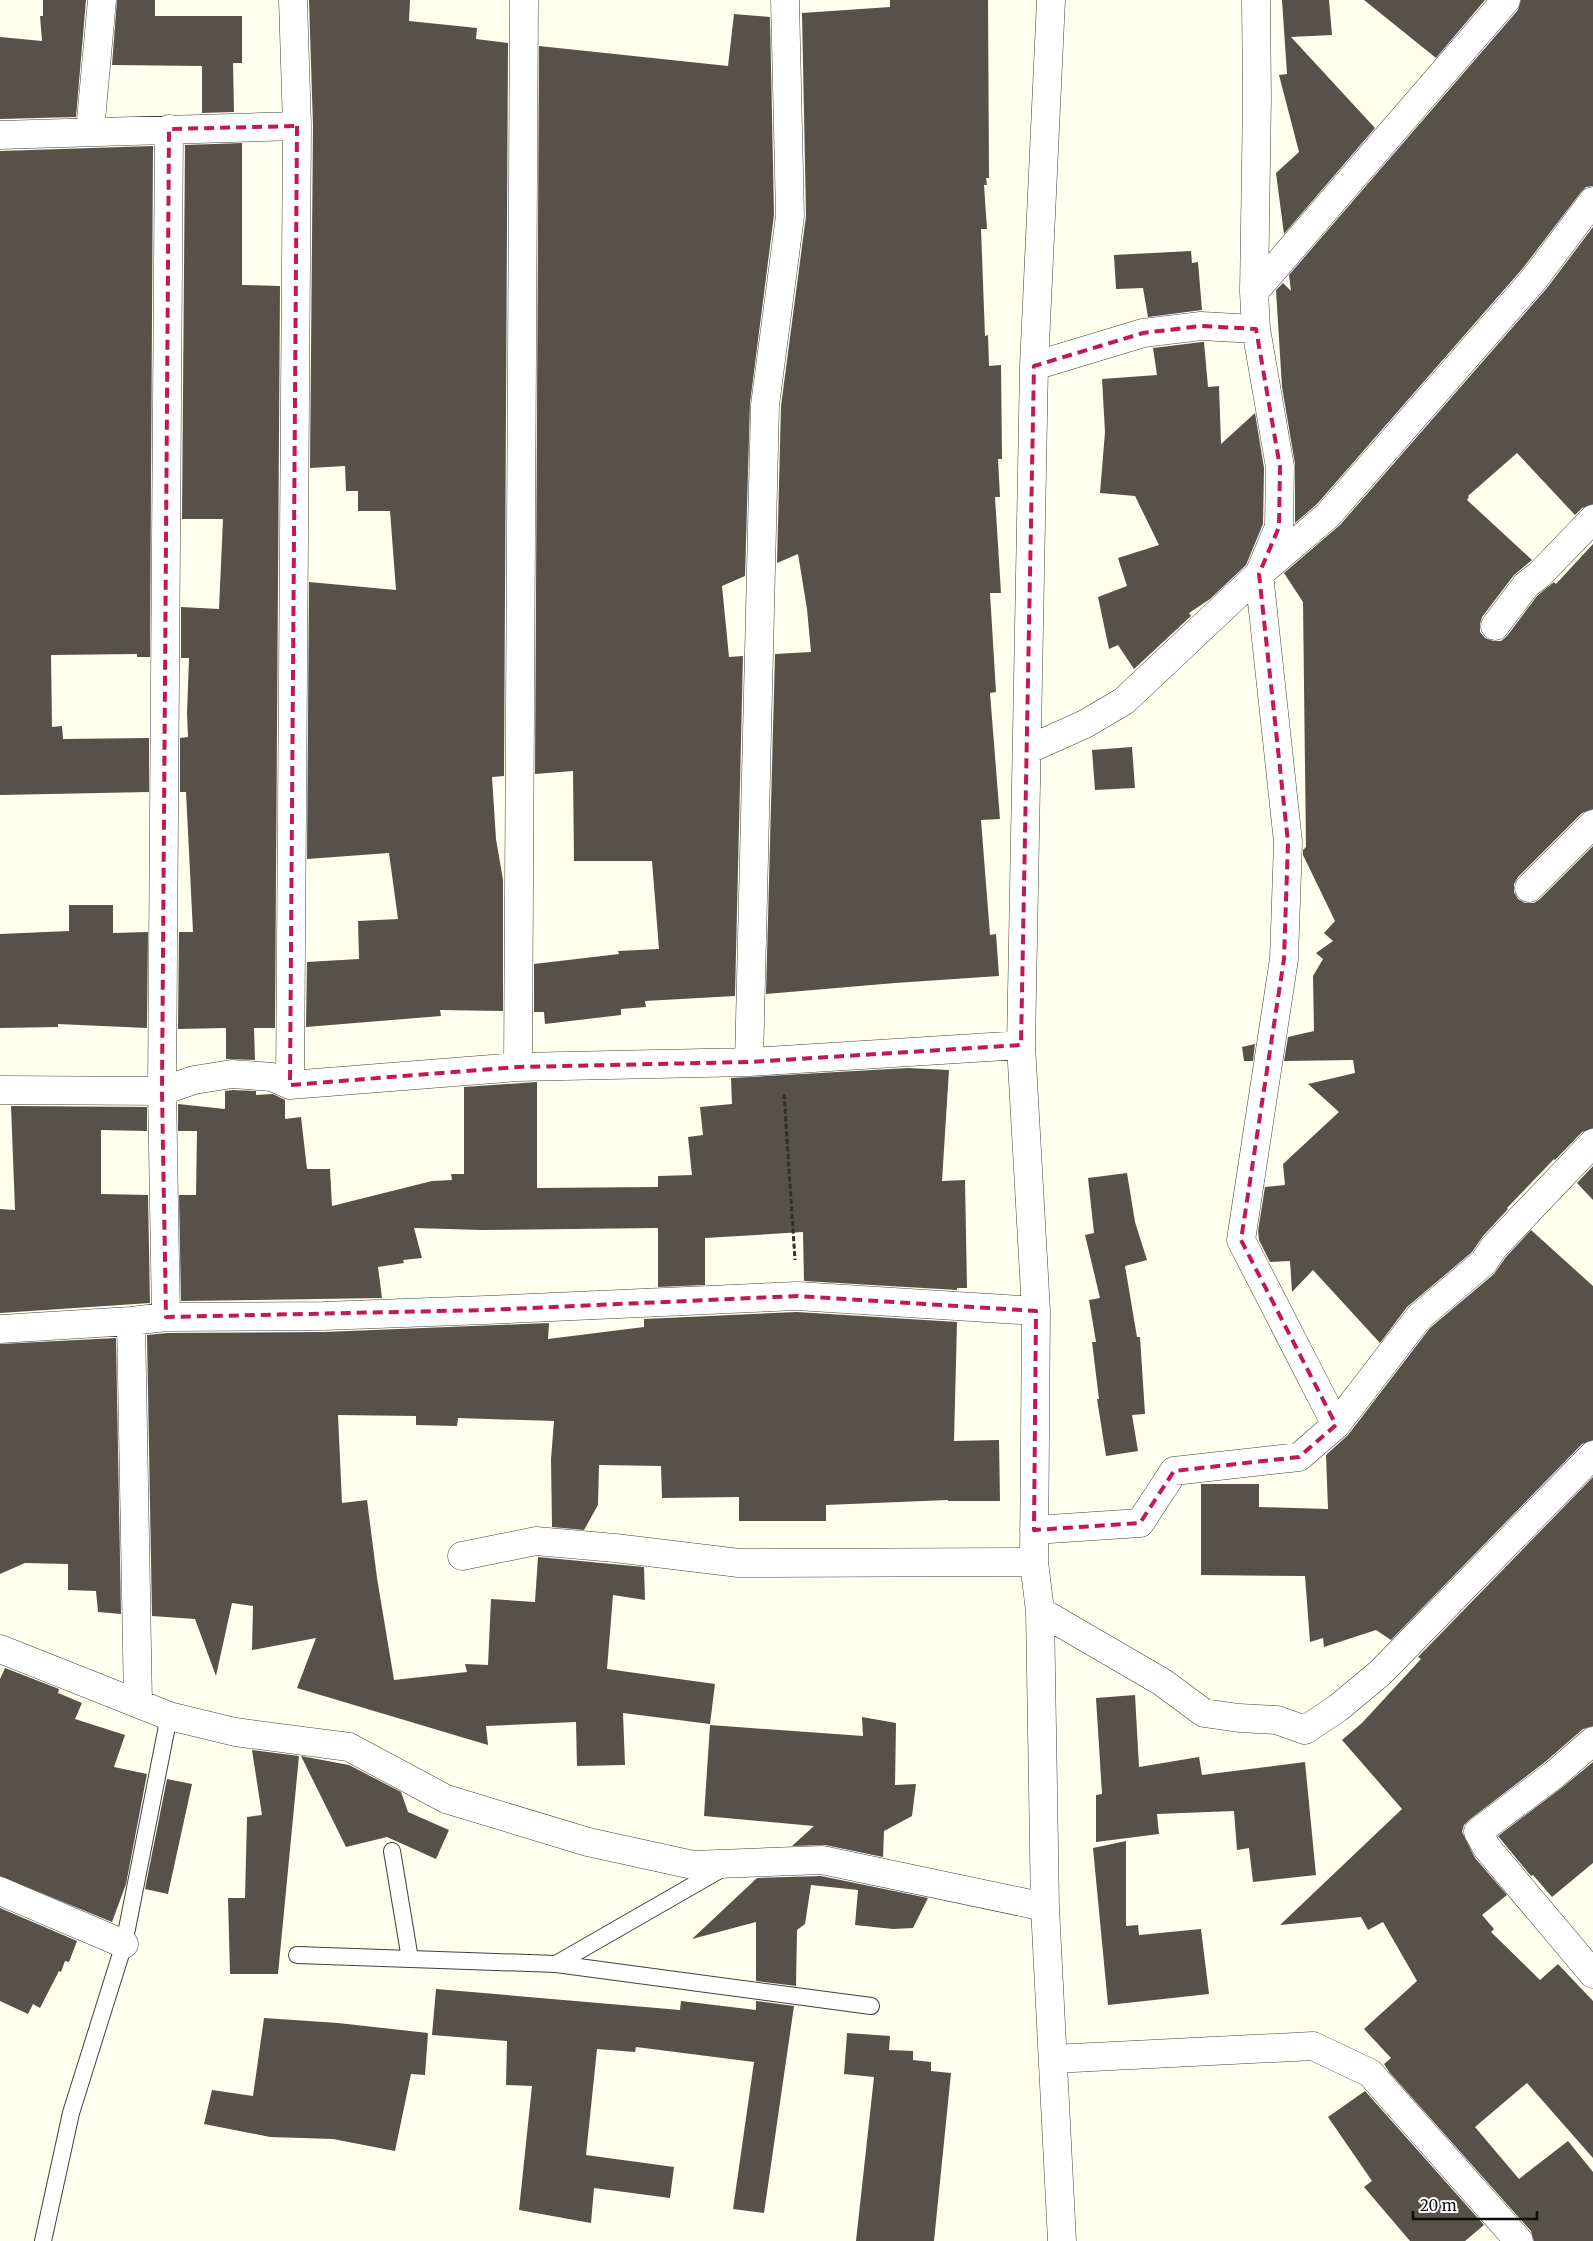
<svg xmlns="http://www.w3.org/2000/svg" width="1593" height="2241" viewBox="0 0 1593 2241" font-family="Merriweather,serif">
	<rect width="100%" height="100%" fill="#feffed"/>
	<path fill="#565149" d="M43 0H86L76 117 0 119V37L42 41 40 16H43Z
		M117 0H155V16H242V63H233L234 112 202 113V66L112 65Z
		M309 0H410L409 21 477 28 476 39 508 43 504 776 492 777 496 839 503 880V1011L440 1010 441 1016 306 1027 307 962 359 959 358 921 398 919 389 853 307 859 309 582 396 590 390 511H358V491H346L345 466 310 468 313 126Z
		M890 0H988L989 178H986L987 185H984L987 229H981L985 336 988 335 989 366 1001 365 1002 459H998L1000 497H995L1001 593H990L996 692 990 693 1000 819 981 820 990 935 996 934 999 976 895 983 766 994 775 654 811 652 807 609 798 554 777 563 781 406 806 216 802 13 890 7Z
		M1282 0H1329L1332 35 1291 37 1375 128 1284 234 1276 173 1299 152 1279 75 1287 74Z
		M1364 0H1485L1436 58Z
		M1521 0H1593V186L1586 187 1581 192 1523 268 1317 504 1295 523V464L1282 387 1276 290 1283 283 1291 291 1289 275 1518 10Z
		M734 14 770 17 774 215 750 403 745 576 722 586 729 657 743 656 735 996 645 1001 646 1007 621 1009V1015L545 1024 544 1012H534V964L619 954 618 951 659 949 652 861H574L573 771 535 774 539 46 728 66Z
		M242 143V285L280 286 275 1028H254L255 1060 226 1059V1028L178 1029 179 932H193L186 792H180V738L188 737 187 714 189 658H181V607L219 609 223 519H182L185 145Z
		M153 146 150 657H137V654L51 655 52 727 62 726 63 739 149 738V792L0 795V151Z
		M1593 227V504L1582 508 1575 515 1517 453 1468 496 1469 497 1467 500 1532 560 1514 575 1482 617 1480 624V632L1485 638 1493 641H1501L1507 636 1537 596 1554 582 1556 584 1593 544V809L1582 813 1518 877 1514 884V892L1518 899 1525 903H1534L1540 899 1593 846V1128L1582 1132 1555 1160 1554 1159 1507 1208 1508 1209 1483 1236 1472 1252 1407 1307 1380 1343 1313 1270 1292 1292 1290 1261 1270 1262 1259 1240 1258 1231 1265 1187 1285 1185 1283 1164 1339 1112 1308 1084 1355 1073 1353 1060 1284 1061 1288 1037 1314 1031 1313 976 1323 959 1316 953 1333 941 1324 933 1335 921 1303 855V850L1306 847 1303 602 1284 573 1340 525 1547 288Z
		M1191 251 1192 263 1198 262 1202 310 1148 317 1143 288 1116 289 1114 255Z
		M1202 342H1204L1208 387 1219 386 1221 444 1255 413 1264 468 1263 524 1246 565 1210 599 1189 613 1191 616 1134 669 1118 645 1109 649 1098 597 1127 586 1118 558 1159 545 1135 496 1100 493 1105 432 1102 379 1157 375 1153 348Z
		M1132 747 1135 788 1095 790 1092 750Z
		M69 905H113V933L148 932 147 1028 58 1024V1027L0 1028V934L69 931Z
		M1255 1044 1253 1061H1244L1242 1047Z
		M908 1068 949 1070 942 1181 965 1180 967 1288H957V1290L804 1281 803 1232 705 1238V1285L658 1287V1228L482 1230 414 1228 422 1258 403 1260 404 1263 378 1267 382 1298 181 1301 179 1195H196L197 1131H178V1104L225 1109V1091L233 1090 256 1091V1095L273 1094 285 1100V1119L301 1117 307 1169H330L332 1206 432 1181 452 1180 451 1174H464V1087L537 1082V1188L658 1187V1176L692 1175 688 1137 703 1135 700 1107 732 1104 731 1078Z
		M11 1106 147 1107V1131L101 1130V1194L148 1195 150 1303 0 1313V1209L15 1210Z
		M1593 1166V1200L1577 1183Z
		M1127 1173 1135 1222 1147 1260 1125 1266 1137 1337H1140L1145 1414 1132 1415 1138 1451 1106 1456 1097 1399H1099L1092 1342H1096L1089 1300 1100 1298 1085 1235 1094 1233 1088 1178Z
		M1531 1230 1593 1286V1440L1582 1444 1391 1640 1376 1630 1324 1647 1323 1638 1310 1642 1305 1576 1201 1575V1484H1259V1507L1328 1509 1326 1455 1348 1435 1430 1328 1494 1274 1506 1257Z
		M797 1312 957 1322 954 1441 999 1440 1000 1501H948V1500L826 1505V1521H739V1497L662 1498 661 1466 599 1465 598 1505 584 1530 552 1527 551 1459 554 1421 458 1418 457 1426 416 1425V1416L338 1415 342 1503 367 1500 377 1578 394 1680 467 1672 465 1664 488 1665 491 1599 535 1602 538 1557 644 1567 645 1600 613 1595 607 1669 715 1684 710 1724 623 1713 625 1765 577 1766 576 1722 486 1726 488 1745 297 1688 316 1638 252 1650 253 1606 232 1603 216 1676 195 1619 152 1616 147 1335 167 1333 324 1332 549 1323 548 1339 644 1327V1319Z
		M116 1338 121 1614 98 1612 96 1591 68 1590V1564L25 1563 0 1574V1344Z
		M1593 1477V1726L1583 1729 1545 1762 1469 1820 1464 1825 1462 1832 1475 1858 1507 1895 1482 1915 1494 1929 1491 1932 1540 1980 1558 1964 1593 2001V2158L1527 2083 1475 2127 1519 2179 1568 2141 1593 2172V2241H1534L1531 2231 1390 2073 1384 2064 1391 2058 1364 2029 1417 1981 1383 1922 1368 1930 1361 1917 1280 1925 1402 1809 1342 1740 1362 1723 1421 1659 1418 1657Z
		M5 1668 59 1689 58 1693 82 1703 75 1719 125 1735 114 1767 147 1774 126 1884 112 1922 0 1876V1679Z
		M1135 1695 1139 1767 1199 1757 1202 1775 1305 1762 1316 1875 1253 1882 1249 1848 1237 1850 1234 1811 1157 1814 1159 1834 1096 1842V1795L1102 1794 1096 1698Z
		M862 1717 896 1723 895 1785 916 1784 912 1816 884 1831 883 1857 825 1845 792 1846 814 1826 704 1816 710 1725 863 1736Z
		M252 1750 299 1756 278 1974H230L228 1898H245L247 1817 262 1815Z
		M301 1756 349 1765 401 1792 408 1812 449 1830 436 1859 387 1837 346 1847Z
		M1593 1762V1863L1552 1897 1533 1875 1531 1876 1498 1836 1564 1786Z
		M167 1779 192 1784 168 1894 145 1889Z
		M1126 1841V1926L1138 1925 1139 1935 1201 1929 1209 1994 1108 2005 1093 1848Z
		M821 1876 928 1898 913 1928 893 1929 855 1925 858 1890 811 1885 805 1924 797 1930 796 1986 756 1981V1922L692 1939 757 1878Z
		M0 1908 77 1941 69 1962 65 1961 61 1972 59 1971 40 2008 33 2004 28 2014 0 2001Z
		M436 1989 680 2010 681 2001 756 2010V2001L794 2006 764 2213 733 2209 754 2062 636 2047 635 2052 597 2049 586 2155 674 2167 670 2198 594 2188 591 2223 519 2210 532 2086 506 2085 507 2041 432 2035Z
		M264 2018 338 2023 428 2033 425 2075 411 2074 395 2151 333 2139 270 2137 204 2124 212 2090 253 2096Z
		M847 2033 890 2036 889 2050 913 2051V2060L931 2062V2071L951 2073 934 2241H856L874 2077 844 2074Z
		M1365 2091 1484 2225 1465 2241H1410L1364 2187 1372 2181 1328 2117Z"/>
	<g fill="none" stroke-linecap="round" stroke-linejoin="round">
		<defs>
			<path id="lane" d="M392 1851 410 1959
				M725 1867 556 1964 871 2006
				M297 1955 556 1964
				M43 2241 71 2113 124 1944 169 1716"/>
			<path id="street" d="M1051 0 1034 366 1021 1045 1036 1311 1034 1562 1040 1611 1045 1907 1062 2241
				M1256 0 1257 97 1254 292 1256 329 1280 467 1279 527 1259 574 1288 842 1284 959 1241 1240 1336 1425
				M90 131 102 0
				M0 135 297 126
				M1254 292 1506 0
				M1034 366 1143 333 1201 326 1256 329
				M1495 626 1526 585 1539 575 1593 519
				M1027 750 1085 724 1124 701 1259 574 1328 515 1535 278 1593 201
				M1529 888 1593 824
				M749 1062 765 405 790 216 785 0
				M518 1067 524 0
				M290 1085 297 126 293 0
				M0 1090 162 1091 194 1080 232 1074 272 1077 290 1085 518 1067 749 1062 1021 1045
				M166 1317 162 1091 169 129
				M131 1321 138 1703
				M0 1329 131 1321 166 1317 323 1316 486 1310 797 1296 1036 1311
				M1034 1530 1140 1523 1174 1471 1299 1457 1336 1425 1419 1317 1484 1262 1494 1247 1593 1143
				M462 1556 536 1541 615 1548 739 1563 1034 1562
				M1040 1611 1162 1682 1204 1713 1239 1718 1277 1720 1305 1730 1338 1708 1380 1673 1593 1455
				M0 1649 169 1716 235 1732 349 1747 446 1799 588 1842 693 1865 822 1860 1045 1907
				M1593 1741 1555 1774 1478 1832 1487 1848 1593 1974
				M0 1891 124 1944
				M1053 2059 1313 2046 1370 2073 1519 2241"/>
		</defs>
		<use href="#lane" stroke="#404040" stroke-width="18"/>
		<use href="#street" stroke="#404040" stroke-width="29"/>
		<path stroke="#2f2f2f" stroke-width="3" stroke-dasharray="5 2.5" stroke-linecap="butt" d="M784 1094 795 1260"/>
		<use href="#lane" stroke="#fff" stroke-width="16"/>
		<use href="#street" stroke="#fff" stroke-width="28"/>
	</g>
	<path fill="none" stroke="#c2185b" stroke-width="4" stroke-dasharray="10 6" stroke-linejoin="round" d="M297 126 290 1085 518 1067 749 1062 1021 1045 1034 366 1143 333 1201 326 1256 329 1280 467 1279 527 1259 574 1288 842 1284 959 1241 1240 1336 1425 1299 1457 1174 1471 1140 1523 1034 1530 1036 1311 797 1296 486 1310 166 1317 162 1091 169 129Z"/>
	<path d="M1413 2211v8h124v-8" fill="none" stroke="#0d0d0d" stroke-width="2.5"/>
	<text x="1420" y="2211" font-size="15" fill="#0d0d0d" stroke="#ffffff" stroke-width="4" paint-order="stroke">20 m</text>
</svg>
